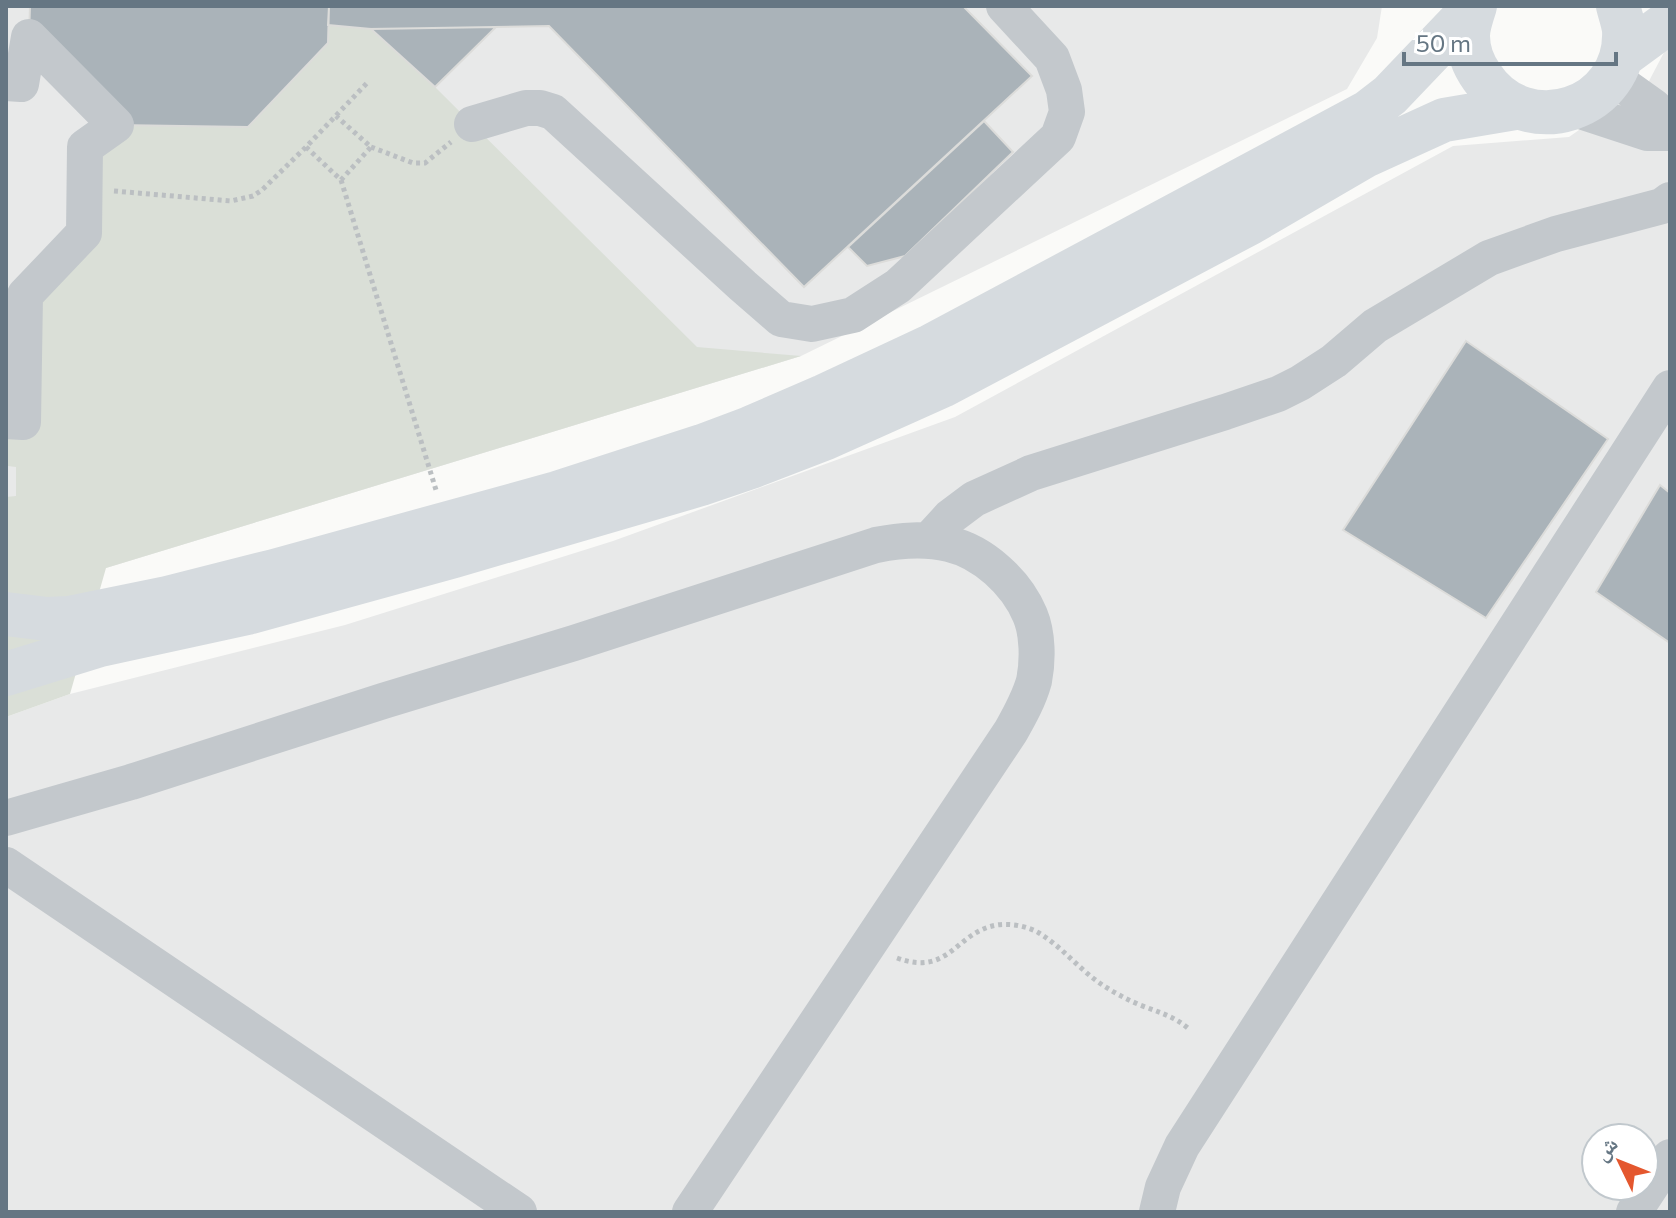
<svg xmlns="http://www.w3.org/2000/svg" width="1676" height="1218" viewBox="0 0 1676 1218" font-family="Commissioner,'Noto Naskh Arabic',sans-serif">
	<rect width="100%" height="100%" fill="#fafaf8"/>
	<path fill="#e8e9e9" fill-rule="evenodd" d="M6 6H1382L1377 38 1347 89 801 356 106 568 31 497H6Z
		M1670 41V1212H6V717L70 694 345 625 613 541 955 417 1453 146 1569 137 1649 81ZM1596 1138H1644V1186H1596Z"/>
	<path fill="#dadfd7" d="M328 25 371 29 435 87 697 347 801 356 106 568 70 694 6 717V497L16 496V467L8 466V421L25 295 84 233 85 147 116 125 248 127 328 43Z"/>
	<path fill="#aab3b9" stroke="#dcdcda" stroke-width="2" d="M30 6H329L328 43 248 127 116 125 29 37Z
		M329 6H963L1032 76 804 287 549 26 371 29 328 25Z
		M496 27 435 87 371 29Z
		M984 121 1013 152 905 256 867 266 848 247Z
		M1466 341 1608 439 1486 618 1343 530Z
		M1660 485 1670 493V643L1596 592Z"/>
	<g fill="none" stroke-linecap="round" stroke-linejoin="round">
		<path stroke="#bbbfc2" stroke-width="5" stroke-dasharray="4 4" stroke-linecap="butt" d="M306 147 341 180 371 147 336 116
			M371 147 413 163H425L451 142
			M341 180 436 490
			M114 191 231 201 253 196 262 190 306 147 367 83
			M897 958C950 977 955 932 997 925 1011 923 1027 926 1039 933 1062 947 1079 969 1101 984 1113 992 1126 999 1140 1005 1158 1012 1174 1016 1189 1029"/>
		<path stroke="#c3c8cc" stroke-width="36" d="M1612 77 1654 107 1670 123
			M6 83 21 84 29 37 116 125 85 147 84 233 25 295 23 422 6 421
			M1574 109 1647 133H1670
			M472 124 526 108H540L553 112 743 286 781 319 812 324 853 315 898 286 1058 137 1067 112 1064 90 1052 58 1004 6
			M929 540 950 517 974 499 1031 473 1225 412 1278 394 1300 383 1334 361 1375 326 1489 258 1556 234 1662 206 1670 200
			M6 818 131 782 383 701 574 643 876 545C901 540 924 538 949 544 983 552 1016 582 1030 615 1038 634 1038 661 1034 681 1029 699 1020 715 1011 731L690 1212
			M6 865 519 1212
			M1157 1212 1163 1187 1182 1146 1670 388
			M1634 1212 1670 1157"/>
		<path stroke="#d6dbdf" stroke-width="44" d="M1475 6C1472 15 1468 27 1468 36 1468 51 1474 66 1482 77 1526 143 1628 110 1624 30 1623 22 1620 14 1618 6
			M1621 57 1670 21
			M6 614 47 619 69 618 167 598 274 571 557 493 702 446 750 428 824 396 931 346 1368 112 1390 95 1474 7
			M6 674 100 645 247 613 454 556 701 484 751 467 826 438 942 386 1250 223 1365 156 1444 120 1515 108"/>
	</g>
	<rect width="1676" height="1218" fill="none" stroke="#657683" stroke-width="16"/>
	<g transform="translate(1620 1162) rotate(313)"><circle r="38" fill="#ffffff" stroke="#c1c8cd" stroke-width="2"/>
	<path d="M0-6L14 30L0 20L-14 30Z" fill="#e4572e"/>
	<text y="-12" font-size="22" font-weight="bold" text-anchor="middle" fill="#657683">ش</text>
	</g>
	<path d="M1404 52v12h212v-12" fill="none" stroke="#657683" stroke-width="4"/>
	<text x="1416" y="52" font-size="24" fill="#657683" stroke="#ffffff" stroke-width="6" paint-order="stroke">50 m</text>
</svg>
